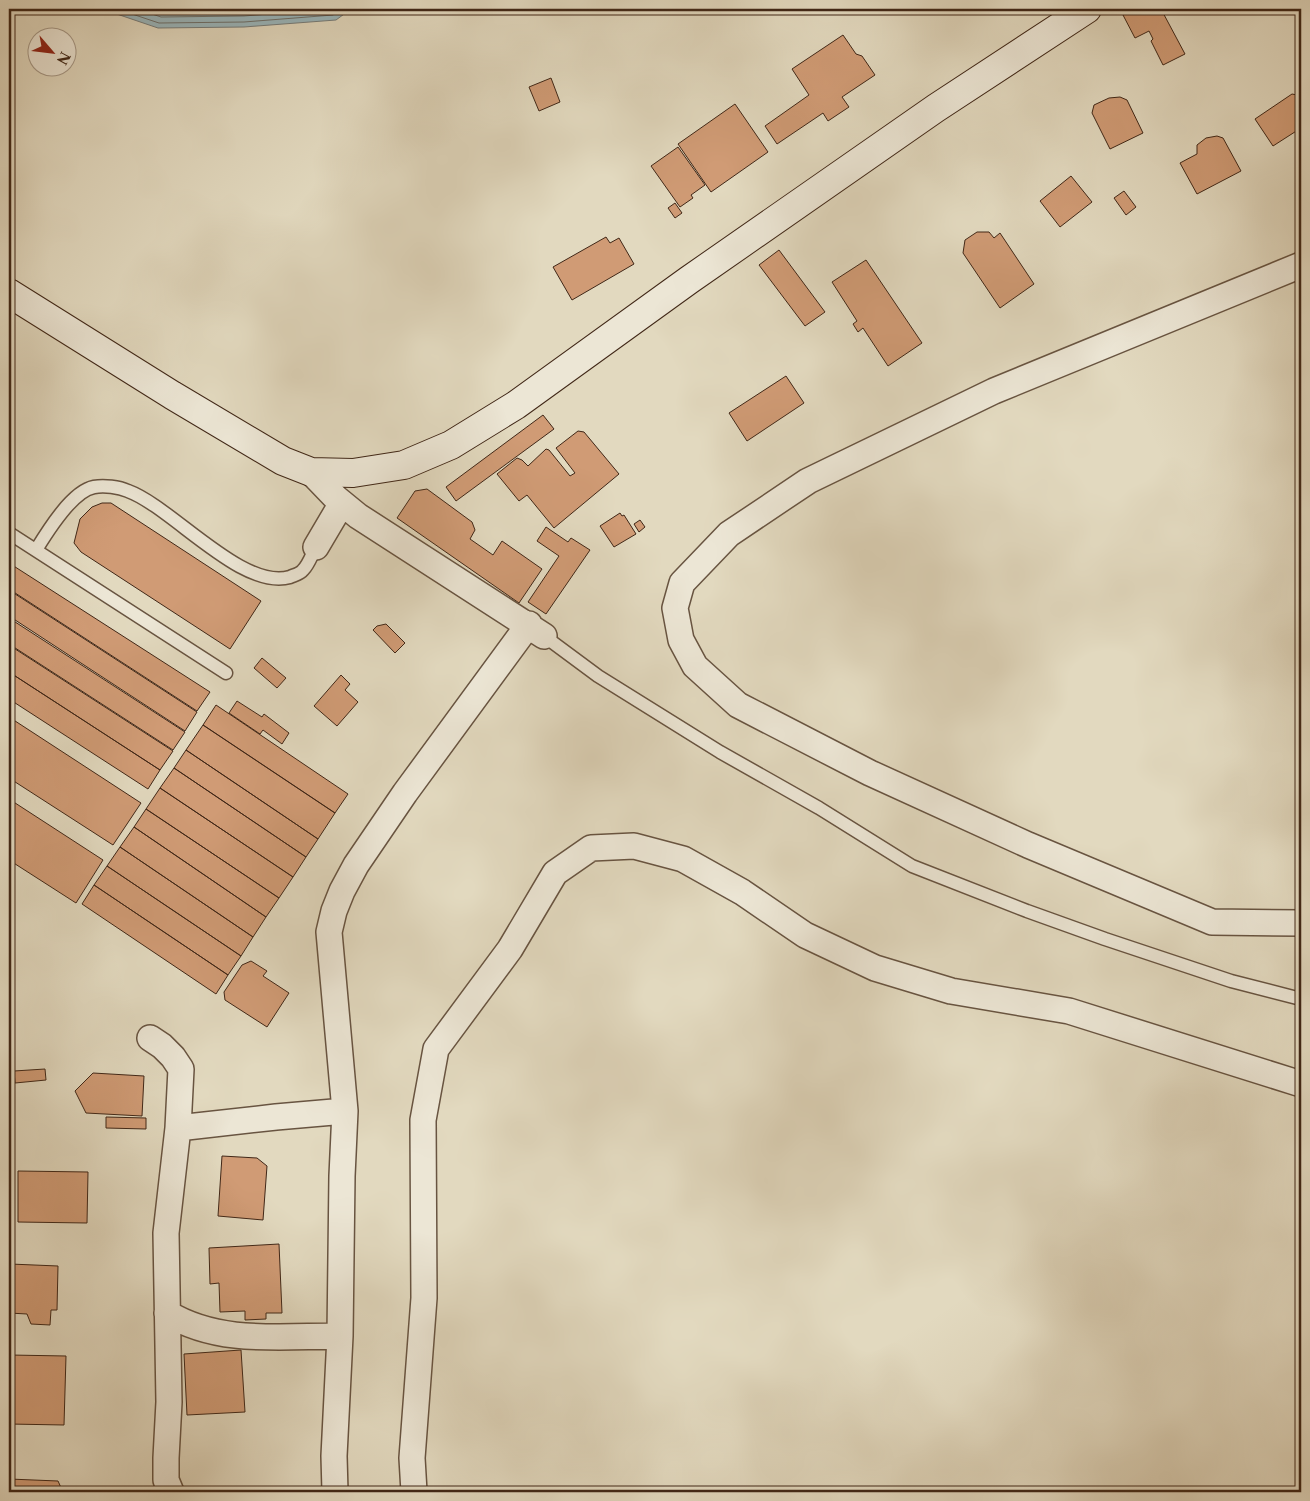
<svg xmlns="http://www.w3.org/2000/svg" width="1310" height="1501" viewBox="0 0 1310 1501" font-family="'Libre Caslon Text',serif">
	<rect width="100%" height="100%" fill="#e2d9bf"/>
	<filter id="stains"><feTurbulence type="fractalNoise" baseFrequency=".004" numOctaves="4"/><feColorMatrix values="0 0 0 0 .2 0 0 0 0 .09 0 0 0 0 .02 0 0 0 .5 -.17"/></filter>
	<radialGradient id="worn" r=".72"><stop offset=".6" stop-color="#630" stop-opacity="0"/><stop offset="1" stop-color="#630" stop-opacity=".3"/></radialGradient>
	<path fill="#9ab7bd" stroke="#767d7b" d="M102 9H351L336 20 244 27 158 28Z"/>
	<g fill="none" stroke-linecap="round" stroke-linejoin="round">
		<path stroke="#6d6f6a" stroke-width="1" d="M117 9 159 23 244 22 333 15 342 9
			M137 9 161 17 244 16 330 9"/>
	</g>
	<path fill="#d09b75" stroke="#402717" d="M1136 9H1161L1185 54 1163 65 1151 41 1153 39 1149 31 1135 38 1123 15Z
		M843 35 856 54 862 56 875 75 842 97 849 107 828 121 823 113 777 144 765 126 809 95 792 69Z
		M551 78 560 102 539 111 529 87Z
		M1292 94 1297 95 1301 101V128L1273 146 1255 119Z
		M1120 97 1127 100 1143 133 1110 149 1092 113 1094 105 1109 98Z
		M735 104 768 152 711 192 678 144Z
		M1217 136 1223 138 1241 171 1197 194 1180 163 1197 154V145L1206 138Z
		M678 147 705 185 691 195 693 198 680 207 651 166Z
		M1071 176 1092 202 1060 227 1040 201Z
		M1124 191 1136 207 1126 215 1114 198Z
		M675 203 682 213 675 218 668 208Z
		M977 232H989L994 238 1000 233 1034 284 1000 308 963 253 965 240Z
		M606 237 610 243 619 238 634 264 572 300 553 267Z
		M779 250 825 312 805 326 759 265Z
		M866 260 922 343 888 366 863 328 858 332 853 324 857 321 832 282Z
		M786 376 804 403 747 441 729 413Z
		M543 415 554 429 456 501 446 487Z
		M578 431 584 432 619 474 554 528 527 495 519 501 497 474 517 458 522 460 528 466 546 449 549 450 570 476 575 473 556 448Z
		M427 489 472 522 475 530 470 539 493 555 502 541 542 569 519 603 397 518 415 491Z
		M102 503H111L261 601 230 649 81 552 74 543 80 519 92 507Z
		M620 513 622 516 624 515 636 534 614 547 600 526Z
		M640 520 645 527 639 532 634 524Z
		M546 527 568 542 571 538 590 550 546 614 528 602 559 556 537 541Z
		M9 563 210 692 197 711 9 589Z
		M9 590 197 712 185 731 9 616Z
		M9 618 185 732 173 750 9 644Z
		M386 624 405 643 395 653 373 630 377 626Z
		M9 645 173 751 160 770 9 672Z
		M262 658 286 678 277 688 254 668Z
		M9 672 160 770 148 789 9 699Z
		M341 675 350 684 345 690 358 702 337 726 314 706Z
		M237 701 262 717 264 714 289 733 282 744 263 730 260 734 229 713Z
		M216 705 348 794 335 813 203 725Z
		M9 717 141 803 113 845 9 778Z
		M203 725 335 813 318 839 186 750Z
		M186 750 318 839 306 857 174 768Z
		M174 768 306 857 293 877 160 788Z
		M160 788 293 877 279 898 146 809Z
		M9 799 103 860 76 903 9 860Z
		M146 809 279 898 266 917 134 827Z
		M134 827 266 917 253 937 120 847Z
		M120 847 253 937 241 956 107 866Z
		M107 866 241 956 228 975 94 885Z
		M94 885 228 975 216 994 82 904Z
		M251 961 267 971 263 976 289 993 267 1027 225 1000 224 992 242 965Z
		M45 1069 46 1080 15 1083 14 1071Z
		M93 1073 144 1076 142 1116 86 1113 75 1091Z
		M106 1117 146 1118V1129L106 1128Z
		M222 1156 257 1158 267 1166 263 1220 218 1216Z
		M18 1171 88 1172 87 1223 18 1222Z
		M279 1244 282 1313H266V1319L245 1320V1311L220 1312 219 1283 210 1284 209 1248Z
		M10 1264 58 1266 57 1310H51L50 1325 31 1324 27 1314 9 1313Z
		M241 1350 245 1412 187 1415 184 1354Z
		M10 1355 66 1356 64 1425 9 1424V1356Z
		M9 1479 58 1481 63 1492H9Z"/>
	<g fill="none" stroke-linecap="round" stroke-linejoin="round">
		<defs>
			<path id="service" d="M9 533 226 673
				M36 550C47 532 72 491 94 487 104 485 119 487 128 491 172 507 242 591 290 577 294 575 300 574 303 570 309 564 312 554 316 547
				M544 636 598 676 720 752 819 808 912 866 1027 911 1105 939 1231 981 1301 999"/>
			<path id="minor" d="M1301 265 994 391 808 481 729 534 682 583 675 608 681 640 695 666 738 705 870 773 1028 845 1212 922 1301 923
				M311 472 336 498 358 516 544 636
				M316 547 342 503
				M150 1038 162 1046 173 1057 181 1069 178 1128 166 1233 169 1402 166 1458V1480L171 1492
				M178 1128 276 1117 345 1111
				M167 1313C219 1345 282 1336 340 1336
				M335 1492 334 1456 340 1336 342 1176 345 1111 329 932 334 911 342 891 356 865 405 793 529 624
				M414 1492 412 1458 424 1298 423 1120 436 1049 510 949 555 873 591 848 634 846 683 859 742 892 805 935 875 968 951 991 1069 1011 1301 1084"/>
			<path id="secondary" d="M9 293 172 395 283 461 311 472 353 473 404 465 451 445 516 405 689 280 936 108 1087 9"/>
		</defs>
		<use href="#service" stroke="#685441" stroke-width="15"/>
		<use href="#minor" stroke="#685441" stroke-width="28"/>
		<use href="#secondary" stroke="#402717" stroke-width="30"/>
		<use href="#service" stroke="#ece6d5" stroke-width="12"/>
		<use href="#minor" stroke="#ece6d5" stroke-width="25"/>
		<use href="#secondary" stroke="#ece6d5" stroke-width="28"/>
	</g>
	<rect width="1310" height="1501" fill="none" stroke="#e2d9bf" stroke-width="30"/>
	<rect x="10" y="10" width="1290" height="1481" fill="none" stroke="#402717" stroke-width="2.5"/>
	<rect x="15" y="15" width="1280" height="1471" fill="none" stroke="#402717"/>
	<g transform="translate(52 52) rotate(118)"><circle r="24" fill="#ece6d5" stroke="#a79a89"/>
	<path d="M0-4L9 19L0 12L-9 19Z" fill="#8f2418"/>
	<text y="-8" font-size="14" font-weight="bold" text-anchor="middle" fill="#402717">N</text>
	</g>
	<rect width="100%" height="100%" filter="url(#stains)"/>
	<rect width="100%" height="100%" fill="url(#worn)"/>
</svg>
